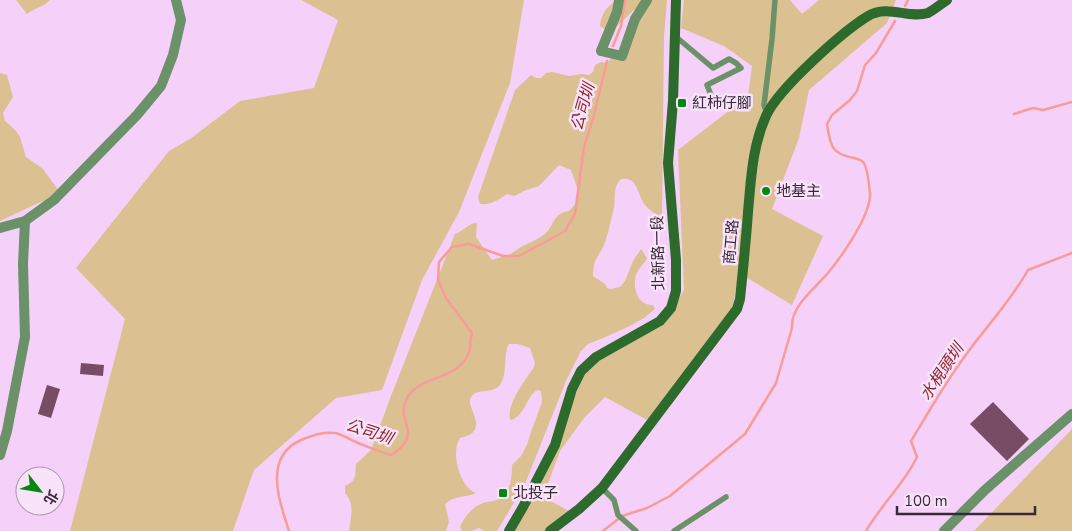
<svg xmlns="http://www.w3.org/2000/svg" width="1072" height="531" viewBox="0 0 1072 531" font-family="'Nunito Sans','Noto Sans TC',sans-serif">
	<rect width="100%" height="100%" fill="#f5d0f8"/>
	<path fill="#dbc191" d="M16 0H50C44 7 34 8 27 14Z
		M301 0H524L510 83 459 212 422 280 382 390 336 398 254 470 233 531H70L125 319 76 268 169 151 190 139 240 101 314 88 338 20Z
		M617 0H667L664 37 662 213 660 218C655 213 649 210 645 205 637 194 638 176 621 179 611 189 617 201 613 212 610 223 608 236 603 247 597 259 593 260 593 276L605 284 607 288 611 289 620 287 625 281 633 261 641 249 647 258C644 264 638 269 636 275 632 288 638 306 653 305L655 309 644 318 630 326 601 339 588 344 581 351 566 381 525 484 497 531H484L479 528 471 531H462L460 527C463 519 472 507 481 504 487 501 495 502 501 498 511 491 512 475 512 465L521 456 527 445 531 432 542 402 541 391 537 390C526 397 524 418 510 420 507 402 525 381 534 367L535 363 530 348 518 344H509C503 353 508 374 500 385 493 394 477 388 471 397 465 406 485 423 471 434 468 436 463 437 460 438 450 452 460 488 476 493 466 498 454 495 445 504L449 522 446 531H349C351 517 355 504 345 493V486C357 481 355 475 356 464L371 450 391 396 455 234C464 231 468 223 477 223L476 237 492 260C497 258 502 257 507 256 512 254 516 250 521 247 528 243 535 241 542 236 555 228 551 213 569 211L578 201 577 187 571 170 559 165 539 186 526 190 514 196 507 194C498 200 492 205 480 204L478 197 515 90 531 75 536 78H541L546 73 552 72 569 76 582 74 589 75 593 72 595 65 601 62 607 63 634 33 636 8 614 29 606 30 600 26C601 14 607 6 617 0Z
		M684 0H790L802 14 819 0H896L887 23 809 90 799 138 772 209 823 236 792 305 739 273 732 310 649 421 605 397 584 418 560 451 543 497 571 512 545 531H512L540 486 586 368 664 323 684 290 678 150 748 96 752 66 724 46 681 28Z
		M0 73 7 75 13 97 3 113 5 121 16 131 20 137 26 157 43 169 59 191 51 199 38 203 0 221Z
		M1072 429V531H974Z"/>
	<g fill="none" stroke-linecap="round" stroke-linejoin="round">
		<path stroke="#f79c97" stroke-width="2.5" d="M905 6 908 0
			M613 46 621 26 625 0
			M1014 114 1033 108 1043 110 1072 102
			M289 531C279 500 263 457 301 440 313 435 322 432 335 433 341 434 349 439 356 442 368 447 379 452 391 455 426 433 394 422 407 398 420 375 455 381 468 355 471 349 470 339 472 333L446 298 438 280 439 262 452 247 469 244 503 256H519L565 231 575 214 584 147 594 115 607 61
			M603 531 622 516 647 508 670 496 745 434 776 383 792 328C790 307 815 288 828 273 842 256 871 215 870 193 869 185 868 170 864 163 862 160 858 159 854 158 831 154 830 145 827 124L832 115 850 100 857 91 865 65 876 53 895 21
			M866 531C881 505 904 484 917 457L911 441C927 415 942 388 960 363 982 331 1009 304 1028 270L1072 253"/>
	</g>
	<path fill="#774d66" d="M81 363 104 365 103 376 80 374Z
		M47 385 60 389 51 418 38 414Z
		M993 402 1029 439 1007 461 970 424Z"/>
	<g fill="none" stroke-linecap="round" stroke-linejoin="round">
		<path stroke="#6a9167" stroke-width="5.5" d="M675 36 713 68 729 59 736 63 741 68 707 85 715 105
			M767 114 764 105 772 39 775 0
			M602 488 614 500 618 515 636 531
			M674 531 726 497"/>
		<path stroke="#6a9167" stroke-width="10" d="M619 0 617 12 601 51 622 56 635 19 647 0
			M0 228 25 221 54 200 137 115 161 86 173 55 181 20 176 0
			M0 455 7 431 25 337 23 264 25 221
			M944 531 985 490 1072 414"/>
		<path stroke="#2d6b2c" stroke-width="10" d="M509 531 523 507 555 445 572 389 581 371 596 357 660 321 671 308 676 291V260L668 163 673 101 676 0
			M550 531 579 509 602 488 737 309 740 299C743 270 746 241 748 212 751 180 752 147 766 116 778 89 842 32 868 16 888 4 908 19 928 13 934 10 941 4 947 0"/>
	</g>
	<g fill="#018810" stroke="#f9e3fb" stroke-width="2">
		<rect x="677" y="98" width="10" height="10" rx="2.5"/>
		<circle cx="766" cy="191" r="5"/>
		<rect x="498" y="488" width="10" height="10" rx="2.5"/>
	</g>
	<g text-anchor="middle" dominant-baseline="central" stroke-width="5" stroke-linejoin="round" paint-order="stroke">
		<g font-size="15" fill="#372938" stroke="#f9e3fb" text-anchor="start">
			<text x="692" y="103">紅柿仔腳</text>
			<text x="776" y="191">地基主</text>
			<text x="513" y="493">北投子</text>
		</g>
		<g font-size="15" fill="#372938" stroke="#f9e3fb">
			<text transform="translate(731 242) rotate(-85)">商工路</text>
			<text transform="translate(658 253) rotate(-91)">北新路一段</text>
		</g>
		<g font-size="16" font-style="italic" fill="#8e2529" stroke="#f9e3fb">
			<text transform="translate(583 107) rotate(-74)">公司圳</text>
			<text transform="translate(942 372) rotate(-56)">水梘頭圳</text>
			<text transform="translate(369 432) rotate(18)">公司圳</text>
		</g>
	</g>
	<g transform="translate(40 491) rotate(121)"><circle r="24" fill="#f9e3fb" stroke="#ab99ad"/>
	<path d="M0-4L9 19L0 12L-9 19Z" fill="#018810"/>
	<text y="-8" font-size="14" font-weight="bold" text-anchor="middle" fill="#372938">北</text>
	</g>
	<path d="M897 506v8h138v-8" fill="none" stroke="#372938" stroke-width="2.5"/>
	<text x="904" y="506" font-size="15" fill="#372938" stroke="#f9e3fb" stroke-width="4" paint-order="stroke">100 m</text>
</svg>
